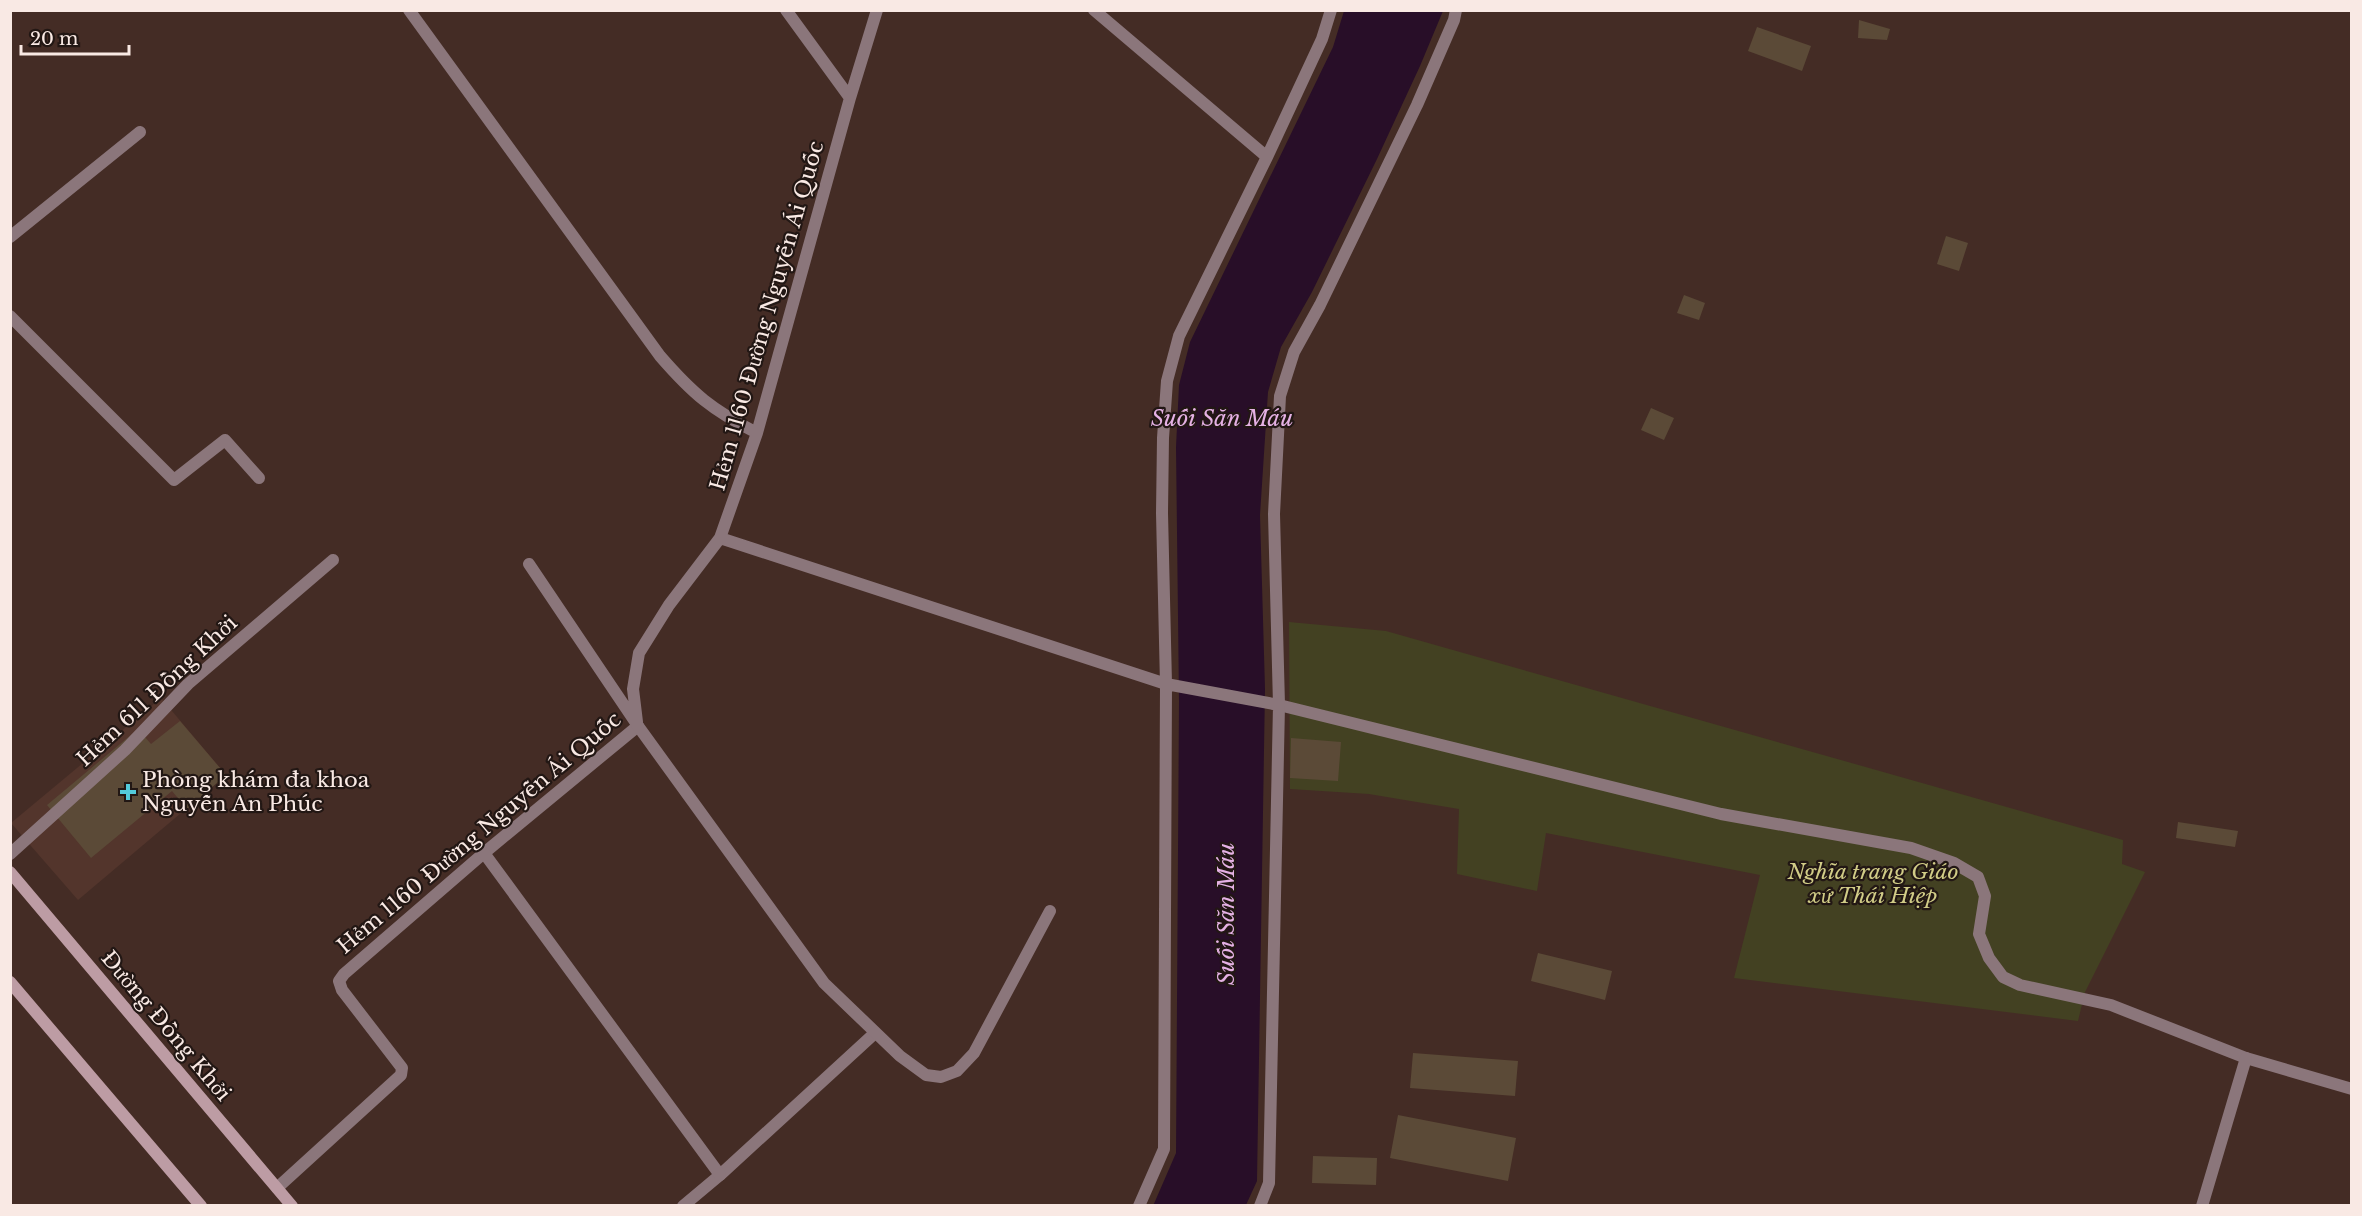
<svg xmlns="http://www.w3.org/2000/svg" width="2362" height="1216" viewBox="0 0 2362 1216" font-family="'Libre Baskerville',serif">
	<rect width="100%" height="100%" fill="#442c25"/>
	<path fill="#53352c" d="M161 698 226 775 78 900 11 823Z"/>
	<path fill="#434122" d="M1289 622 1386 631 2123 840 2122 864 2145 872 2085 992 2078 1021 1734 978 1760 875 1546 833 1537 891 1457 874 1459 809 1369 794 1290 789Z"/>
	<path fill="#280e28" d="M1344 11H1443L1420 66 1377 159 1312 292 1281 347 1268 392 1260 515 1265 689 1257 1181 1246 1205 1153 1206 1176 1153 1179 701 1176 447 1179 385 1190 342 1333 47Z"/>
	<path fill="#5b4a37" d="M1859 20 1890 29 1887 40 1858 38Z
		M1757 27 1811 46 1802 71 1748 51Z
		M1946 236 1968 243 1959 271 1937 264Z
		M1684 295 1705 303 1699 320 1677 313Z
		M1651 408 1674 418 1664 440 1641 430Z
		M180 721 226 775 187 809 172 791 91 858 47 805 138 729 151 744Z
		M1291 738 1341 742 1338 781 1290 778Z
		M2178 822 2238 831 2235 847 2176 838Z
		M1538 953 1612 971 1605 1000 1531 981Z
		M1413 1053 1518 1061 1515 1096 1410 1088Z
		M1398 1115 1516 1138 1508 1181 1390 1158Z
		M1313 1156 1377 1158 1376 1185 1312 1183Z"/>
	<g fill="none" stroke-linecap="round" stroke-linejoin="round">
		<path stroke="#8b767b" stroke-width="12" d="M10 237 140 132
			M10 316 174 480 225 440 259 478
			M1279 705 1721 814 1911 848 1954 863 1978 877 1985 896 1979 934 1989 958 2003 977 2020 985 2111 1005 2246 1058 2352 1089
			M277 1188 401 1075 402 1068 342 990 339 981 344 974 484 853 638 726
			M683 1206 720 1175 875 1033"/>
		<path stroke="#8b767b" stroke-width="12" d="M409 10 660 356C693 394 712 410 757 433
			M786 10 850 98
			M1094 10 1267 157
			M720 538 1166 684 1279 705
			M529 564 638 726 824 983 900 1056 926 1075 941 1077 957 1071 974 1053 1050 911
			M637 722 633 689 639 653 669 605 720 538 757 433 850 98 877 10
			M484 853 720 1175
			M10 854 125 750 188 684 333 560
			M1139 1206 1164 1149 1166 684 1162 513 1163 438 1167 381 1179 336 1267 157 1322 39 1331 10
			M1260 1206 1269 1183 1279 705 1274 514 1280 396 1294 352 1320 305 1417 105 1454 20 1456 10
			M2202 1206 2246 1058"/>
		<path stroke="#bd9ca4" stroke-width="12" d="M10 872 292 1206
			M10 982 201 1206"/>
	</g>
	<path fill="#53cbdb" stroke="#221714" stroke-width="2" d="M125 783h6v6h6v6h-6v6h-6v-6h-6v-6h6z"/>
	<g text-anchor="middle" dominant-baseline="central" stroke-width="4.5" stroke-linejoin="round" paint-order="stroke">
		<g font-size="21" fill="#f9e9e4" stroke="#221714">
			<text transform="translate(767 316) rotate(-74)">Hẻm 1160 Đường Nguyễn Ái Quốc</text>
			<text transform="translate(157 691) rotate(-43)">Hẻm 611 Đồng Khởi</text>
			<text transform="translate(479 833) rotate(-40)">Hẻm 1160 Đường Nguyễn Ái Quốc</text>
			<text transform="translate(166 1026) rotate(50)">Đường Đồng Khởi</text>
		</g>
		<g font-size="21" fill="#f9e9e4" stroke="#221714" text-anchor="start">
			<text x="142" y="780">Phòng khám đa khoa<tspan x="142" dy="24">Nguyễn An Phúc</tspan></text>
		</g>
		<g font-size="21" font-style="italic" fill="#d1cc87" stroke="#221714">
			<text x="1873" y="872">Nghĩa trang Giáo<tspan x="1873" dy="24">xứ Thái Hiệp</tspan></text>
		</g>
		<g font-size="22" font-style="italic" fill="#e5b1e4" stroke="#221714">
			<text x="1222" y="418">Suối Săn Máu</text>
			<text transform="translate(1226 914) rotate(-90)">Suối Săn Máu</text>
		</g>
	</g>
	<rect width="2362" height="1216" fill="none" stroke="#f9e9e4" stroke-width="24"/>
	<path d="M21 45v9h108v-9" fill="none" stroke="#f9e9e4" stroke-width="3"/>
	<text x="30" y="45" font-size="18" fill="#f9e9e4" stroke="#221714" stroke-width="4.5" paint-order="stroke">20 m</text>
</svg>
